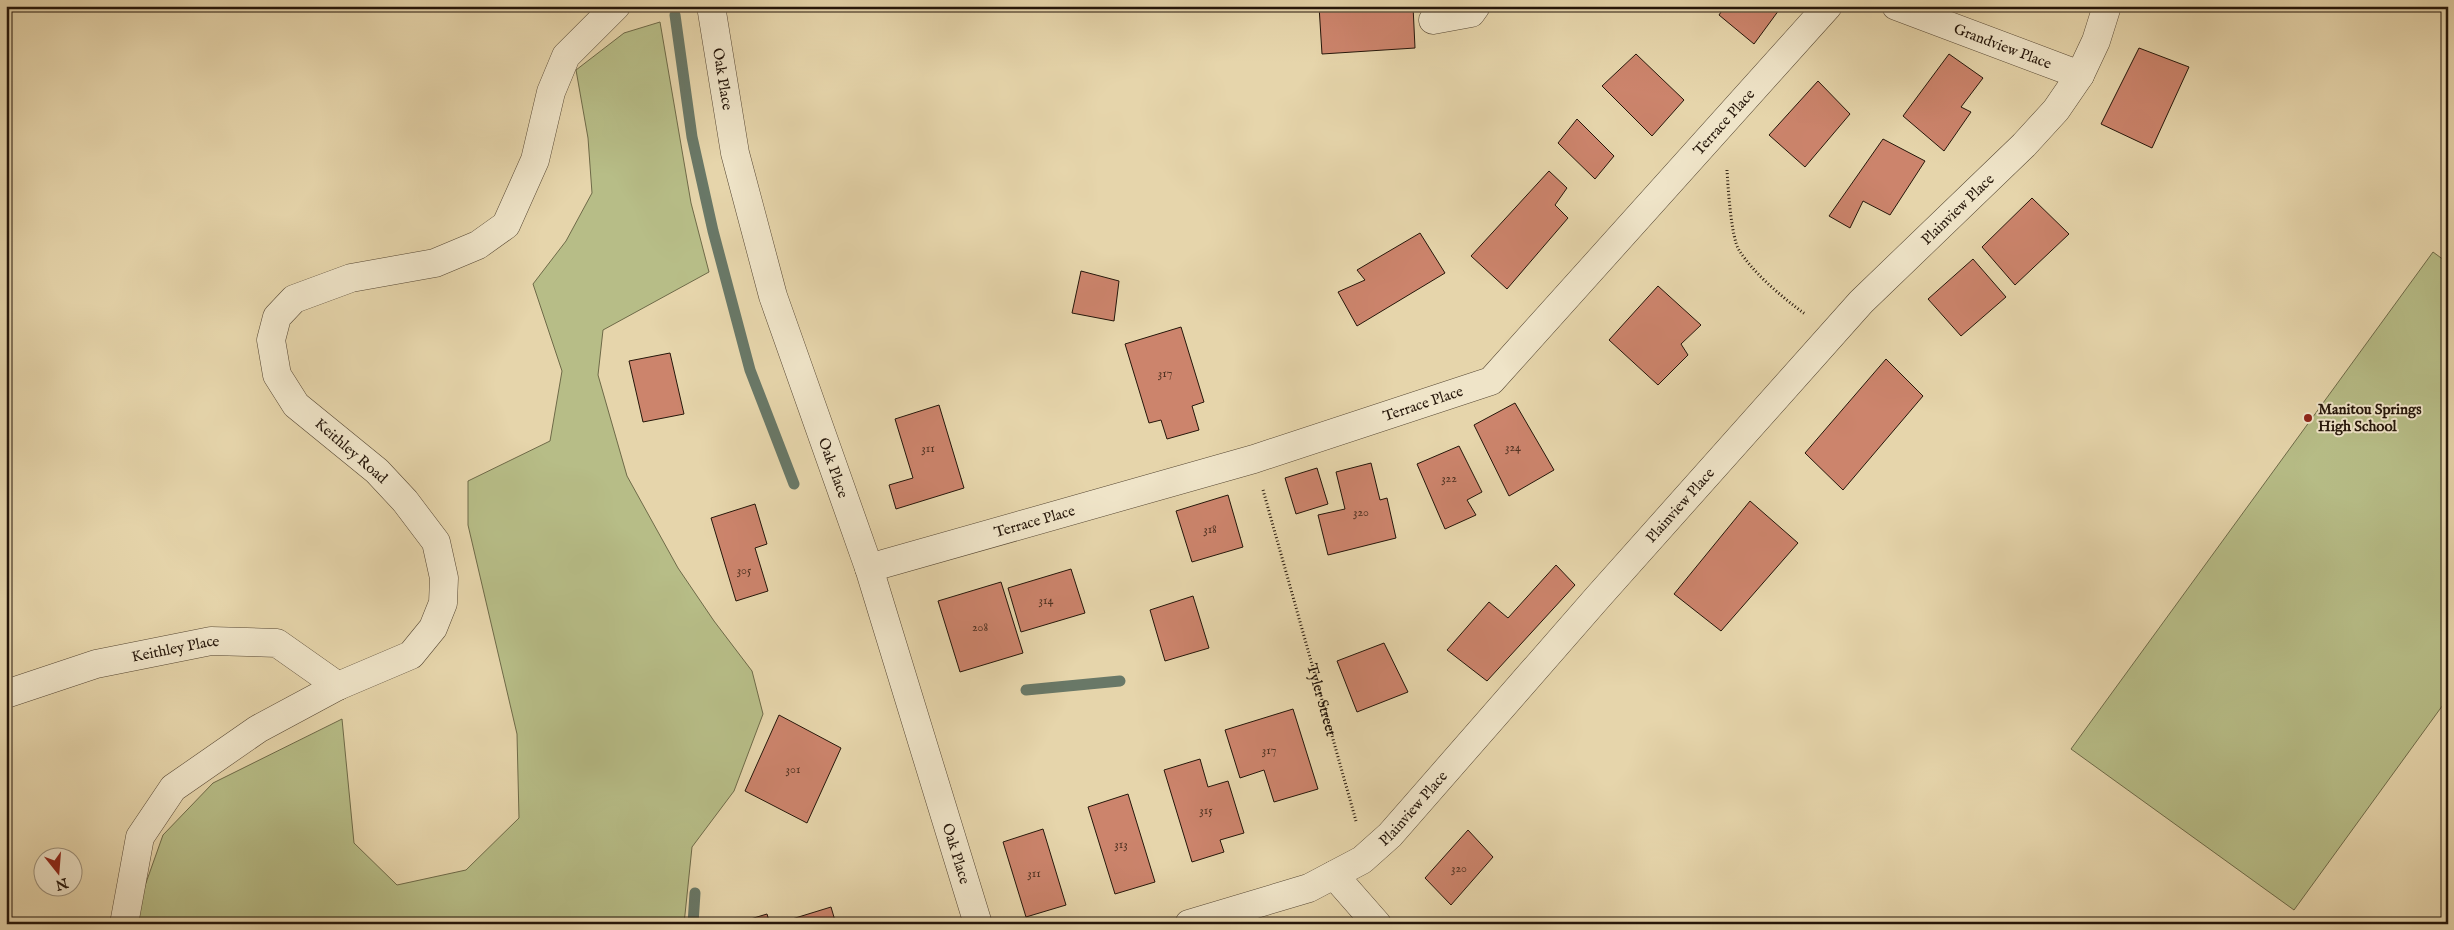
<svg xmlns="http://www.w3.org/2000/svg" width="2454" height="930" viewBox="0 0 2454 930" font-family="'IM FELL English',serif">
	<rect width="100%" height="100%" fill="#e6d5ab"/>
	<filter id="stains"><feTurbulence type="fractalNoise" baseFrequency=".004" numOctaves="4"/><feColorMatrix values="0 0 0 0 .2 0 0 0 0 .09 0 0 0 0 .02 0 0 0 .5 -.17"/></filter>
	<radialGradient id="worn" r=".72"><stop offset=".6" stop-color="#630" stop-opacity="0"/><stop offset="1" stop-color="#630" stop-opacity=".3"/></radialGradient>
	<path fill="#b7bd87" stroke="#6e6a48" d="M660 22 691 203 709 272 603 330 598 375 627 476 678 568 714 621 752 671 763 714 734 791 692 847 684 924H135L142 894 163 835 213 783 342 719 354 843 397 885 466 870 519 818 517 734 468 525V481L550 441 562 371 533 284 566 241 592 193 588 138 576 70 624 33Z
		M2433 252 2448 263V698L2294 910 2071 749Z"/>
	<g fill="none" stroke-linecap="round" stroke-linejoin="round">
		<path stroke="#697867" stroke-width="11" d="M675 15 692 137 713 231 750 370 794 484
			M1026 690 1120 681
			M693 924 695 893"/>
	</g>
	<path fill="#cc846c" stroke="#25160a" d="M1319 6H1413L1415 48 1322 54Z
		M1725 6H1775L1779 10 1754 44 1719 15Z
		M2139 48 2189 67 2152 148 2101 124Z
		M1636 54 1684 100 1652 136 1602 86Z
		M1949 54 1983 78 1961 107 1971 112 1944 151 1903 116Z
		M1818 81 1850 114 1805 167 1769 135Z
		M1577 119 1614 156 1595 179 1558 143Z
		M1883 139 1925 161 1890 215 1863 201 1850 228 1829 216Z
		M1549 171 1567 188 1555 205 1568 218 1507 289 1471 256Z
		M2032 198 2069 234 2015 285 1982 247Z
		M1420 233 1445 273 1357 326 1338 292 1365 280 1357 270Z
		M1973 259 2006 297 1961 336 1928 299Z
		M1081 271 1119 281 1114 321 1072 313Z
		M1658 286 1701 325 1681 344 1688 355 1658 385 1609 340Z
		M1181 327 1204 402 1192 406 1199 430 1167 439 1161 420 1149 423 1125 344Z
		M670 353 684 414 643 422 629 361Z
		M1886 359 1923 396 1843 490 1805 453Z
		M1515 403 1554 470 1509 496 1474 425Z
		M939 405 964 488 896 509 889 485 913 478 895 419Z
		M1459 446 1482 492 1467 500 1476 515 1445 529 1417 464Z
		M1371 463 1380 500 1387 498 1396 538 1328 555 1318 515 1345 509 1336 472Z
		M1317 468 1328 504 1296 514 1285 478Z
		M1228 495 1243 547 1192 562 1176 511Z
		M1750 501 1798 543 1721 631 1674 594Z
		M755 504 767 544 755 548 768 591 736 601 711 518Z
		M1556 565 1575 585 1487 681 1447 650 1489 602 1508 618Z
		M1071 569 1085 613 1021 632 1008 588Z
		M1001 582 1023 653 960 672 938 601Z
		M1193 596 1209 648 1165 661 1150 610Z
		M1384 643 1408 692 1357 712 1337 661Z
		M1293 709 1318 789 1274 802 1264 770 1240 778 1225 730Z
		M779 715 841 748 807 823 745 791Z
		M1200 759 1208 787 1228 781 1244 833 1220 840 1224 852 1192 862 1164 770Z
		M1128 794 1155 882 1115 894 1088 807Z
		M1043 829 1066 905 1026 917 1003 842Z
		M1468 830 1493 857 1451 905 1425 878Z
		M831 907 836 924H779V923Z
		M767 914 770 924H734Z"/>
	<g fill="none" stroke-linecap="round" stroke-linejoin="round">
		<defs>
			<g id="minor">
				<path id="s2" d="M711 6 735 153 773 296 869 568 978 924"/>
				<path id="s3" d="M1896 6 2080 75"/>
				<path d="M1433 20 1471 13 1476 6"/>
				<path id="s4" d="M869 568 1254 459 1491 381 1828 6"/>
				<path id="s5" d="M6 694 96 664 211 641 277 643 338 686"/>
				<path d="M1334 875 1377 924"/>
				<path d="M124 924 140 837 173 788 258 729 338 686 411 655 433 628 443 603 444 578 436 542 405 501 377 471 296 405 277 375 271 340 277 317 294 299 351 278 435 263 478 245 506 225 535 160 551 92 566 56 616 6"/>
				<path id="s6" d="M1189 924 1309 888 1362 860 1390 835 1598 597 1861 302 2024 145 2056 110 2080 75 2096 41 2107 6"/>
			</g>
		</defs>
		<use href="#minor" stroke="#554632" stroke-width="29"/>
		<g stroke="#25160a" stroke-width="3" stroke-dasharray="1 2.5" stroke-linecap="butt">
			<path d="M1727 170C1728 187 1731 237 1739 250 1753 273 1783 298 1805 314"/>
			<path id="s1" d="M1263 490 1356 821"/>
		</g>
		<use href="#minor" stroke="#efe4c8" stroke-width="28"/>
	</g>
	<circle fill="#8f2418" stroke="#efe4c8" stroke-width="2" cx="2308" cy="418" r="5"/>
	<g text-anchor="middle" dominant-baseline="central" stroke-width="4" stroke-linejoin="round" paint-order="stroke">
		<g font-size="12" fill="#4f3222">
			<text x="1165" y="373">317</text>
			<text x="1513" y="447">324</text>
			<text x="928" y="448">311</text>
			<text x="1449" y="478">322</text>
			<text x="1361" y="512">320</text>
			<text x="1210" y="529">318</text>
			<text x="744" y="570">305</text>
			<text x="1046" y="600">314</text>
			<text x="980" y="627">208</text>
			<text x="1269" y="750">317</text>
			<text x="793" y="769">301</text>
			<text x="1206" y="810">315</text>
			<text x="1121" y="844">313</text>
			<text x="1459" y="868">320</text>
			<text x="1034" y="873">311</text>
		</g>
		<g font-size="15" fill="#25160a" stroke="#efe4c8">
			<text stroke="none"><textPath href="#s3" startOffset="114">Grandview Place</textPath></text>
			<text stroke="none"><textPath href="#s2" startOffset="74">Oak Place</textPath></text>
			<text stroke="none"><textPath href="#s4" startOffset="998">Terrace Place</textPath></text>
			<text stroke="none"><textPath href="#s6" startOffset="1068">Plainview Place</textPath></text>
			<text stroke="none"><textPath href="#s4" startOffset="578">Terrace Place</textPath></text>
			<text transform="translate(351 451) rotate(41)">Keithley Road</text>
			<text stroke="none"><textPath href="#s2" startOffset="479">Oak Place</textPath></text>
			<text stroke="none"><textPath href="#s6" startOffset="662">Plainview Place</textPath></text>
			<text stroke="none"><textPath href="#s4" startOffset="172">Terrace Place</textPath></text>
			<text stroke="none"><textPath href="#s5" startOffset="176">Keithley Place</textPath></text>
			<text stroke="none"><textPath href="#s1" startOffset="218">Tyler Street</textPath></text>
			<text stroke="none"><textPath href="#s6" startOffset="258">Plainview Place</textPath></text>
			<text stroke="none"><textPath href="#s2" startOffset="884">Oak Place</textPath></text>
		</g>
		<g font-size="15" font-weight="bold" fill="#25160a" stroke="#efe4c8" text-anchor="start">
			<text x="2318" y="409">Manitou Springs<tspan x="2318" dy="17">High School</tspan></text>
		</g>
	</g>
	<rect width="2454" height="930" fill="none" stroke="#e6d5ab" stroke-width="25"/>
	<rect x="8" y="8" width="2439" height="915" fill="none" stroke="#25160a" stroke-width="2.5"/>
	<rect x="12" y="12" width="2429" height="905" fill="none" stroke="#25160a"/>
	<g transform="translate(58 872) rotate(163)"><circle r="24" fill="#efe4c8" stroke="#9e927c"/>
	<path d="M0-4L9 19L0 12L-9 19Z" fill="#8f2418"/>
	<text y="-8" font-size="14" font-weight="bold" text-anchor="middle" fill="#25160a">N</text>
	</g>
	<rect width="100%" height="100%" filter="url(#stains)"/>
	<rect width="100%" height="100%" fill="url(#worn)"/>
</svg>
